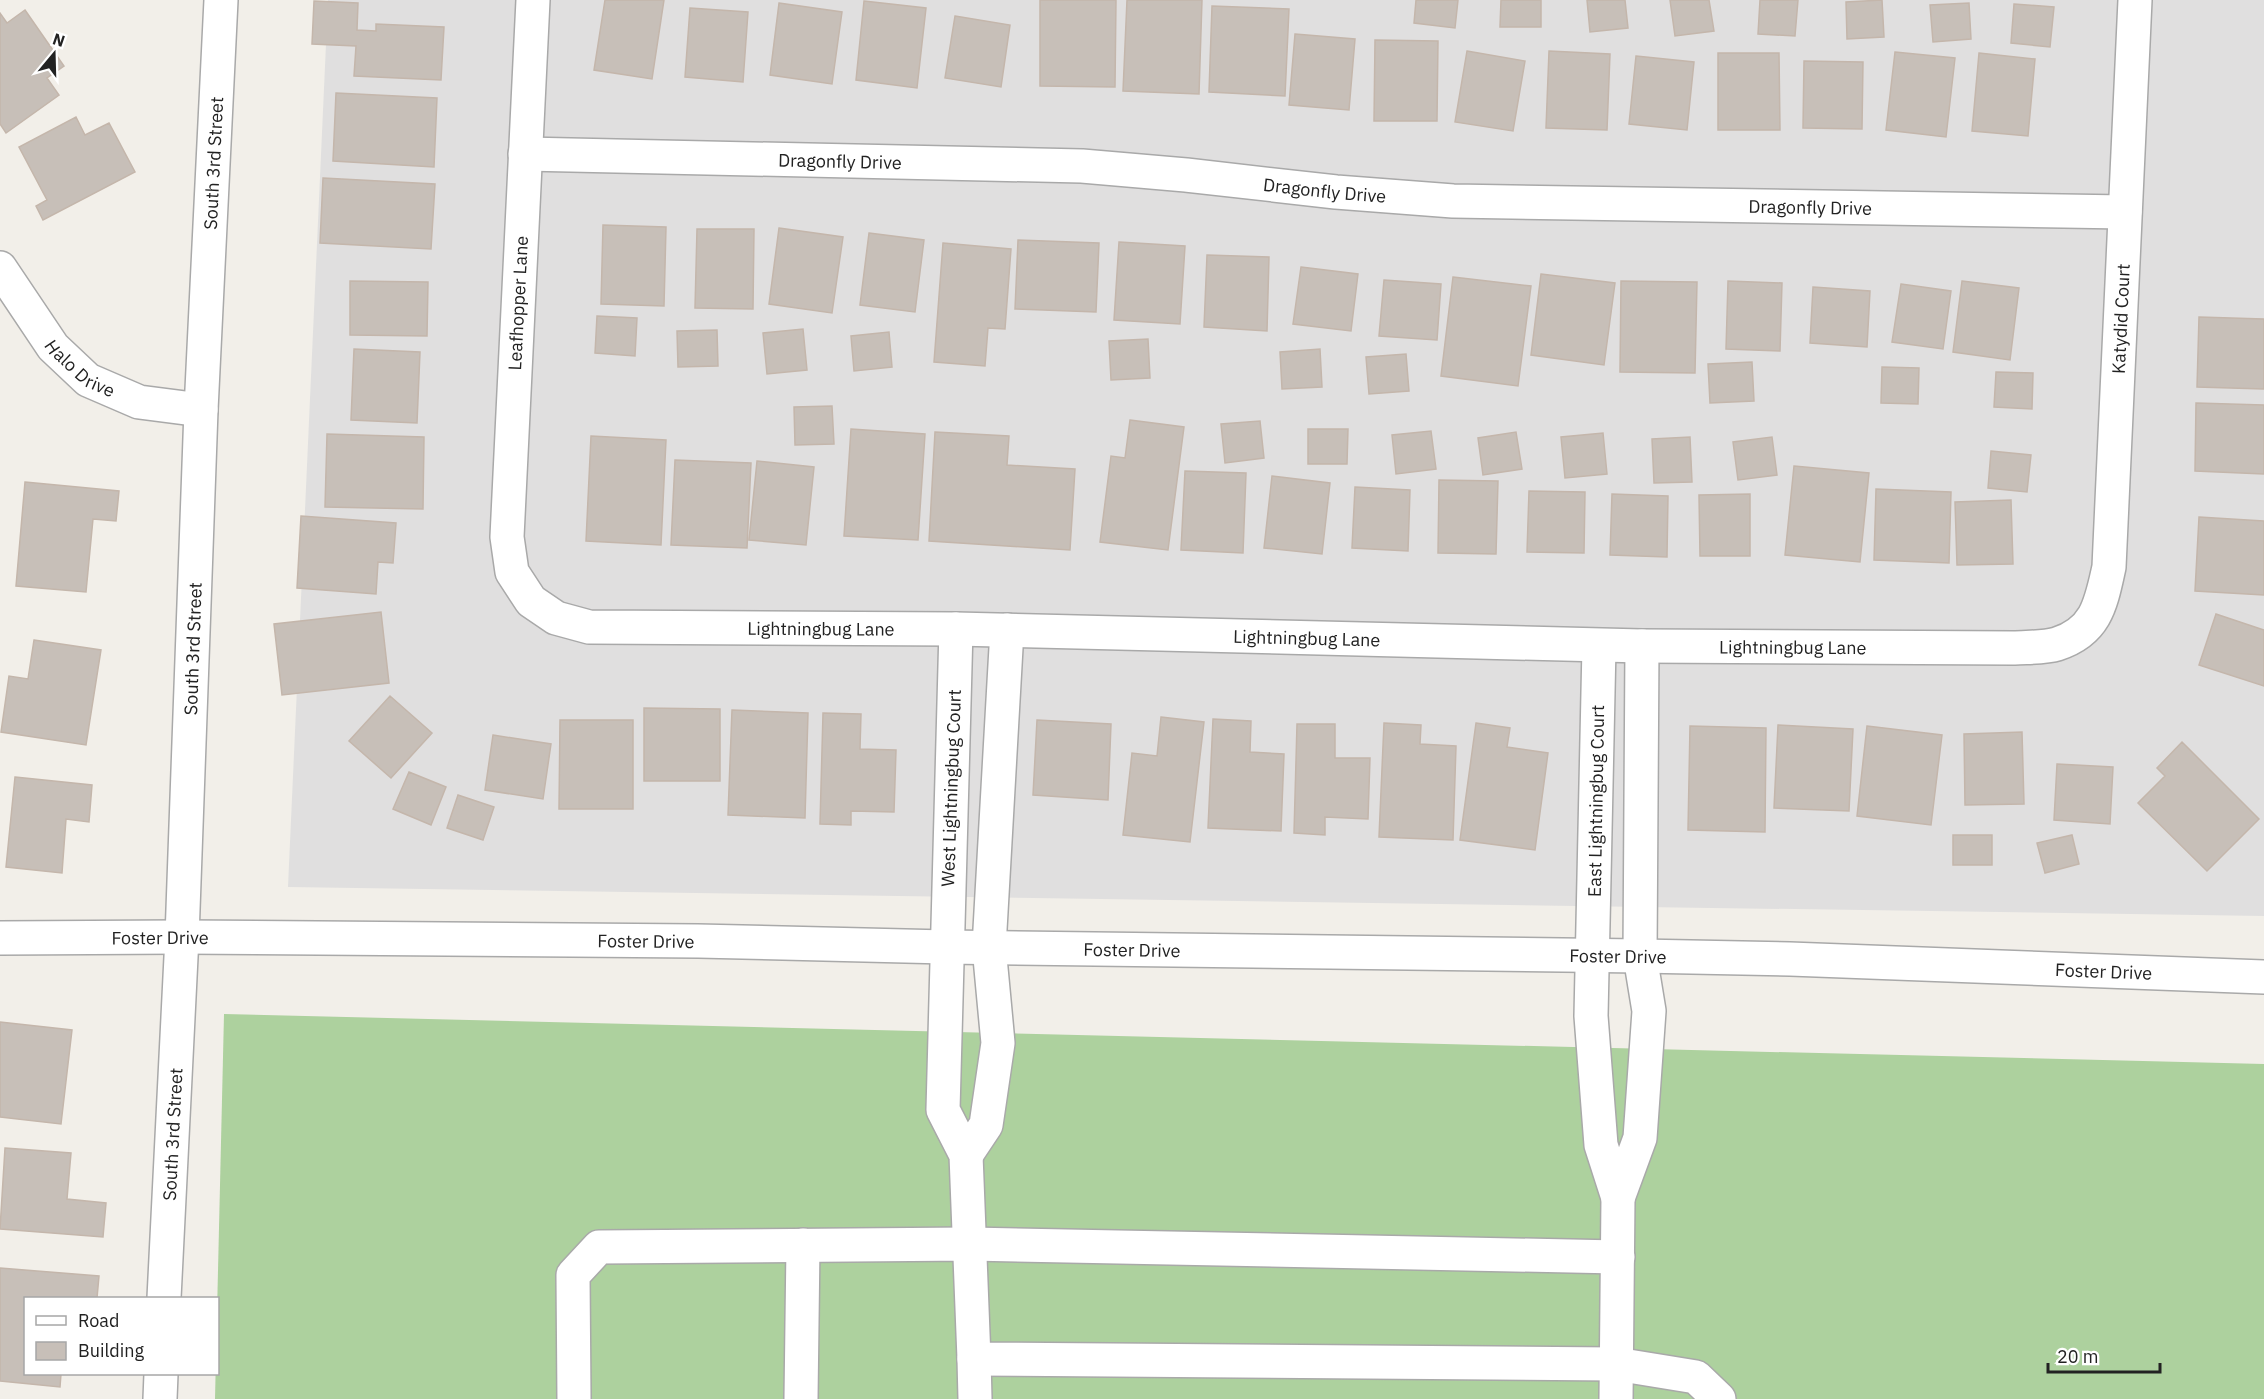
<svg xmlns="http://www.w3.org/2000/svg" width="2264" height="1399" viewBox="0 0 2264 1399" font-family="'IBM Plex Sans',sans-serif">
	<rect width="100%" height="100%" fill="#f2efe9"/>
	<path fill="#e0dfdf" d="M328 0H2264V916L288 887Z"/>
	<path fill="#add19e" d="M224 1014 2264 1064V1399H215Z"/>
	<path fill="#c7bfb8" stroke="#c4b6ab" stroke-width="1.5" d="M605 0H664L652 79 594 70Z
		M1040 0H1116L1115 87 1040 86Z
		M1127 0H1202L1199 94 1123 91Z
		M1416 0H1458L1455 28 1414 23Z
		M1501 0H1541V27H1500Z
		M1587 0H1625L1628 28 1590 32Z
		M1670 0H1709L1714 31 1675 36Z
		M1760 0H1798L1795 36 1758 34Z
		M1882 0 1884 37 1847 39 1846 2Z
		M314 1 358 3 357 30 376 31V24L444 27 441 80 354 76 356 46 312 44Z
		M864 1 926 8 917 88 856 80Z
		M779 3 842 12 832 84 770 75Z
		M1969 3 1971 39 1933 42 1930 5Z
		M2014 4 2054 7 2050 47 2011 43Z
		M1212 6 1289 9 1285 96 1209 92Z
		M690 8 748 12 743 82 685 77Z
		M25 10 64 66 47 78 59 95 6 133 0 124V13L7 23Z
		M955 16 1010 25 1001 87 945 78Z
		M1295 34 1355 39 1349 110 1289 105Z
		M1375 40 1438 41 1437 121H1374Z
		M1467 51 1525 61 1513 131 1455 122Z
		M1549 51 1610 54 1607 130 1546 128Z
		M1895 52 1955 58 1946 137 1886 130Z
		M1718 53H1779L1780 130H1718Z
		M1979 53 2035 59 2028 136 1972 131Z
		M1636 56 1694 62 1687 130 1629 124Z
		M1804 61 1863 62 1862 129 1803 128Z
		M336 93 437 98 434 167 333 161Z
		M76 117 85 135 109 123 135 172 43 220 36 206 47 200 19 147Z
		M323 178 435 184 431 249 320 243Z
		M603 225 666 227 664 306 601 304Z
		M779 228 843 237 832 313 769 304Z
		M697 229H754L753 309 695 308Z
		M869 233 924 240 915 312 860 305Z
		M1018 240 1099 243 1096 312 1015 309Z
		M1119 242 1185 246 1180 324 1114 320Z
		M943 243 1011 249 1005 329 988 328 985 366 934 362Z
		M1207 255 1269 257 1267 331 1204 327Z
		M1301 267 1358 274 1351 331 1293 324Z
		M1541 274 1615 283 1604 365 1531 355Z
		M1453 277 1531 286 1518 386 1441 376Z
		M1384 280 1441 284 1437 340 1379 336Z
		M350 281 428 282 427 336 350 335Z
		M1621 281 1697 282 1695 373 1620 372Z
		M1728 281 1782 283 1780 351 1726 349Z
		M1962 281 2019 288 2010 360 1953 352Z
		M1901 284 1951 291 1943 349 1892 342Z
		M1813 287 1870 291 1867 347 1810 343Z
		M597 316 637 318 635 356 595 353Z
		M2199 317 2264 319V389L2197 387Z
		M803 329 807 370 767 374 763 333Z
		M717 330 718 366 678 367 677 331Z
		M889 332 892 367 854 371 851 336Z
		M1148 339 1150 378 1111 380 1109 341Z
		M354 349 420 352 417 423 351 420Z
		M1320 349 1322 387 1282 389 1280 352Z
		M1406 354 1409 391 1369 394 1366 357Z
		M1752 362 1754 401 1710 403 1708 364Z
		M1882 367 1919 368 1918 404 1881 403Z
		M1996 372 2033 373 2032 409 1994 407Z
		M2196 403 2264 405V474L2195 471Z
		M832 406 834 444 795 445 794 407Z
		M1130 420 1184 427 1168 550 1100 542 1111 456 1125 458Z
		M1260 421 1264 458 1225 463 1221 424Z
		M851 429 925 434 918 540 844 536Z
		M1308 429H1348L1347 464H1308Z
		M1431 431 1436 469 1396 474 1392 435Z
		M935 432 1009 436 1007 465 1075 469 1070 550 929 541Z
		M1516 432 1522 469 1483 475 1478 438Z
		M1603 433 1607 474 1565 478 1561 437Z
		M327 434 424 437 423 509 325 507Z
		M591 436 666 440 661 545 586 541Z
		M1690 437 1692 482 1654 483 1652 439Z
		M1772 437 1777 475 1738 480 1733 442Z
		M1991 451 2031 455 2027 492 1988 488Z
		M675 460 751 463 747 548 671 545Z
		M757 461 814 467 806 545 749 540Z
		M1794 466 1869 473 1860 562 1785 555Z
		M1185 471 1246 473 1243 553 1181 550Z
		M1272 476 1330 483 1322 554 1264 548Z
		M1439 480 1498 481 1496 554 1438 553Z
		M25 482 119 491 116 521 93 519 86 592 16 586Z
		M1355 487 1410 490 1408 551 1352 548Z
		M1876 489 1951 492 1949 563 1874 560Z
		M1529 491 1585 492 1584 553 1527 552Z
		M1612 494 1668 496 1667 557 1610 555Z
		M1750 494V556H1700L1699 495Z
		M2011 500 2013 564 1957 565 1955 502Z
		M301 516 396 523 393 563 378 562 376 594 297 588Z
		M2199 517 2264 521V595L2195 591Z
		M381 612 389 683 282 695 274 624Z
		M2216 614 2264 630V686L2199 665Z
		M34 640 101 650 86 745 1 732 9 676 28 679Z
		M390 696 432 733 391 778 349 741Z
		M644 708 720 709V781H644Z
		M732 710 808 713 805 818 728 815Z
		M823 713 861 714 860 749 896 750 894 812 851 811V825L820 824Z
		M1161 717 1204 722 1190 842 1123 835 1132 753 1157 756Z
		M1213 719 1251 721 1250 752 1284 754 1281 831 1208 828Z
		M560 720H633V809H559Z
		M1037 720 1111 724 1108 800 1033 795Z
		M1384 723 1421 725 1420 744 1456 746 1453 840 1379 837Z
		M1476 723 1510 728 1507 747 1548 753 1535 850 1460 840Z
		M1297 724H1335V758H1370L1368 819 1325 817V835L1294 833Z
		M1778 725 1853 729 1849 811 1774 808Z
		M1690 726 1766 728 1765 832 1688 830Z
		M1867 726 1942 735 1931 825 1857 816Z
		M2022 732 2024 804 1965 805 1964 734Z
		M493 735 551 744 543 799 485 790Z
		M2182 742 2259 819 2207 871 2138 803 2165 776 2157 768Z
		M2057 764 2113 767 2110 824 2054 820Z
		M409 772 446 787 431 825 393 809Z
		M15 777 92 785 89 822 66 819 62 873 6 867Z
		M458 795 494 807 483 840 447 828Z
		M1953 835H1992V865H1953Z
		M2072 835 2079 864 2045 873 2037 843Z
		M0 1022 72 1030 61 1124 0 1117Z
		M5 1148 71 1153 67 1199 106 1203 103 1237 0 1229Z
		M0 1268 99 1276 97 1298H26V1374H61L60 1387 0 1381Z"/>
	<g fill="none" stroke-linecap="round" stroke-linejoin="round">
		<defs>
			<g id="minor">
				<path id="s1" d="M533 0 507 537 512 572 531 601 556 618 589 627 956 629 1642 646 2014 648C2027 647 2044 648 2057 644 2097 631 2101 603 2109 567L2135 0"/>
				<path id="s2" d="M525 154 1082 166 1186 175 1336 192 1453 201 2125 212"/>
				<path id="s3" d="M0 268 53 347 88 380 139 402 201 410"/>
				<path d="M956 629 943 1110 966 1155 974 1359 1616 1364 1696 1377 1719 1399"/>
				<path d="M1599 646 1591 1016 1601 1145 1618 1198 1640 1138 1649 1011 1640 956 1642 646"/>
				<path id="s4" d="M0 938 182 937 698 941 946 947 1640 956 1790 959 2264 977"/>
				<path d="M966 1155 986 1125 998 1043 989 947 1007 630"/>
				<path id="s5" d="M164 1298 182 937 201 410 221 0"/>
				<path d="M974 1359 975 1399"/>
				<path d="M160 1399 161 1374"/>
				<path d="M574 1399 573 1275 599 1247 970 1244 1618 1257"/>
				<path d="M801 1399 803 1245"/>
				<path d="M1616 1399 1618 1198"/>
			</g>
		</defs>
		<use href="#minor" stroke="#a9a9a9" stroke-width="36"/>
		<use href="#minor" stroke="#fff" stroke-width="33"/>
	</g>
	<g text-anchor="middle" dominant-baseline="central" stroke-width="4.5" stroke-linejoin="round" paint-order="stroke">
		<g font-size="18" fill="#222" stroke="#fff">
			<text stroke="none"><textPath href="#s2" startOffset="315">Dragonfly Drive</textPath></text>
			<text stroke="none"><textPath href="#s5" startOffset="1136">South 3rd Street</textPath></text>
			<text stroke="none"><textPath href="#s2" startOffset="801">Dragonfly Drive</textPath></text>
			<text stroke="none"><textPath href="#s2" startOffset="1287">Dragonfly Drive</textPath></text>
			<text transform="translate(518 303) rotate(-87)">Leafhopper Lane</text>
			<text stroke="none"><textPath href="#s1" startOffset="2488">Katydid Court</textPath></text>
			<text stroke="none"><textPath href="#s3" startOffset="130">Halo Drive</textPath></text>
			<text stroke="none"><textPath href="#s1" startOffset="904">Lightningbug Lane</textPath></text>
			<text stroke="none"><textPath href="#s1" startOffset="1390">Lightningbug Lane</textPath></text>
			<text stroke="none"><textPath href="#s1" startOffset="1876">Lightningbug Lane</textPath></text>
			<text stroke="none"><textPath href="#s5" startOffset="650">South 3rd Street</textPath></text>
			<text transform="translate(951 788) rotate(-88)">West Lightningbug Court</text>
			<text transform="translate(1596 801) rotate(-89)">East Lightningbug Court</text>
			<text stroke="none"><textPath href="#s4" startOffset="160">Foster Drive</textPath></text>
			<text stroke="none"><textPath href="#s4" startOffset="646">Foster Drive</textPath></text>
			<text stroke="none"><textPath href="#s4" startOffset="1132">Foster Drive</textPath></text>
			<text stroke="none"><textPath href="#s4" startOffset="1618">Foster Drive</textPath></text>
			<text stroke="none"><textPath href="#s4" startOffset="2104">Foster Drive</textPath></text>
			<text stroke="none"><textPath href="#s5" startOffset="164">South 3rd Street</textPath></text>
		</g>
	</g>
	<rect x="24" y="1297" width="195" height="78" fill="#ffffff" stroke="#a7a7a7" stroke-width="1.5"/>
	<rect x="36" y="1316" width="30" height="9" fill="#ffffff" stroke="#a7a7a7" stroke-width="1.5"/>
	<text x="78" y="1327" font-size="18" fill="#222222">Road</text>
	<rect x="36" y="1342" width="30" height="18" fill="#c7bfb8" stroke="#a7a7a7" stroke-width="1.5"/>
	<text x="78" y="1357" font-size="18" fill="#222222">Building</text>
	<g transform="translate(54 54) rotate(19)" stroke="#ffffff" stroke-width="4.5" paint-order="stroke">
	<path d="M0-4.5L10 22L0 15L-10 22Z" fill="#222222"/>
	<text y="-9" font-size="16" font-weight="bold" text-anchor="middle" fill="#222222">N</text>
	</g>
	<path d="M2048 1363v9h112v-9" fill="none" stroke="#222222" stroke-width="3"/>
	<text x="2057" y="1363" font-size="18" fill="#222222" stroke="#ffffff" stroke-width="4.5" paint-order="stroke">20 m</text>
</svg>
